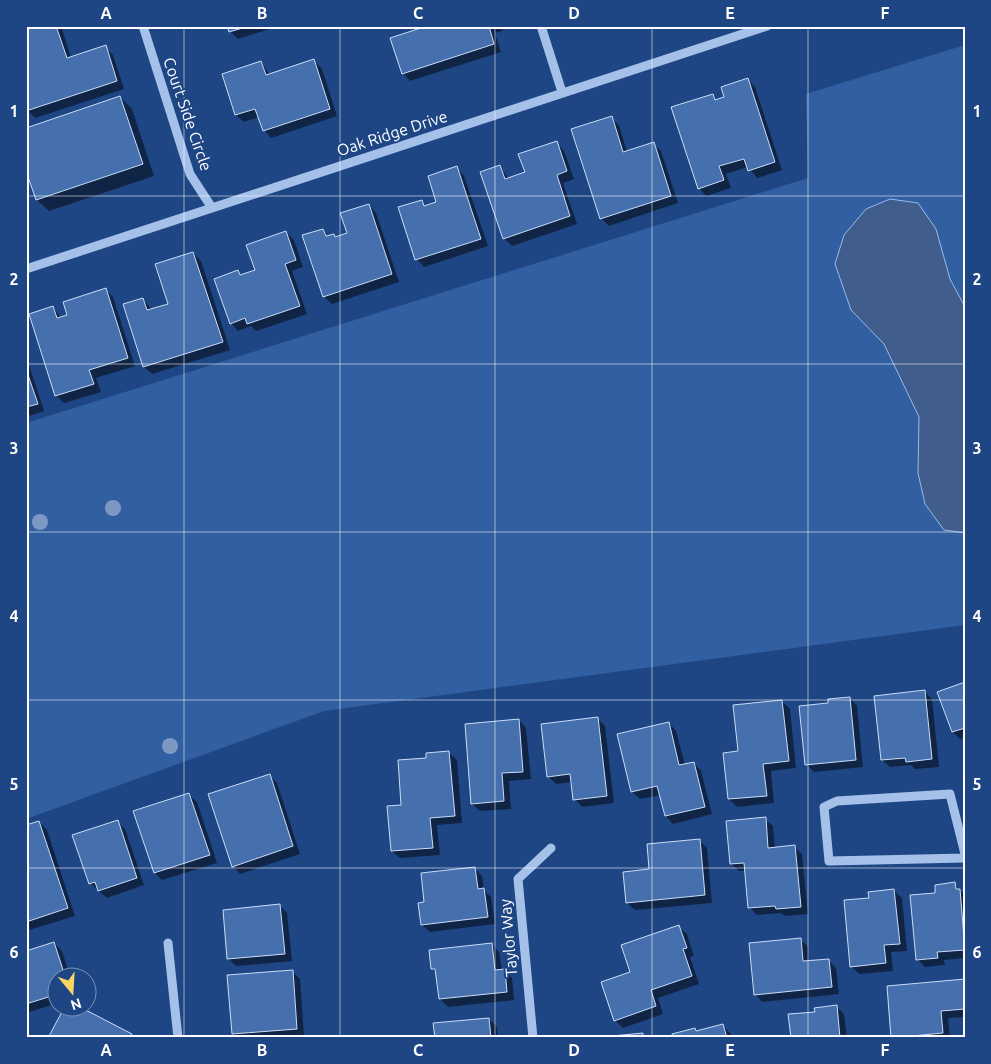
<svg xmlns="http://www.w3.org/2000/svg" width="991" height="1064" viewBox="0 0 991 1064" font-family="Ubuntu,sans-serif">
	<rect width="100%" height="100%" fill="#1e4684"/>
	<path fill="#315fa2" d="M965 45V625L324 711 26 819V423L808 178 806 94Z"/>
	<path fill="#405d8b" stroke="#99bcec" d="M890 199 918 203 936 229 950 279 965 307V533L944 530 925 504 918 473 919 417 884 344 851 310 835 264 844 235 866 209Z"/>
	<path fill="#0007" d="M40 26H59L62 29 71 58 105 47 113 55 124 89 35 118 27 110Z
		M229 26H279L238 39 231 32Z
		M431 26H501L502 31 495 33 501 52 410 81 403 73Z
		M314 61 322 69 337 116 271 138 264 130 259 117 244 122 236 115 223 74 261 62 270 75Z
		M747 79 755 87 782 170 757 178 748 167 726 174 731 188 706 196 699 188 712 95 717 100 726 98Z
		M120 97 132 109 154 176 49 211 37 200 26 167Z
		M611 118 619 125 627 152 653 144 661 151 678 203 609 226 601 218Z
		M556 143 564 151 574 179 563 183 577 224 512 246 504 238 500 166 509 179 526 173Z
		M457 168 464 176 488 246 424 267 417 259 421 201 426 206 438 202Z
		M369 205 376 213 399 282 332 304 324 297 323 230 329 237 334 235 336 238 349 234Z
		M286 232 294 240 303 267 292 271 307 314 256 331 251 326 238 331 231 323 238 271 242 276 257 270Z
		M193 253 201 261 230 350 152 374 144 367 124 305 143 299 152 310 169 305Z
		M106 290 113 297 135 366 96 378 101 392 64 403 56 396 31 315 53 307 61 318 69 316Z
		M26 356 44 411 26 417Z
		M965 683V738L960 739 953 732Z
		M924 691 932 699 939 767 915 769 911 765 890 767 882 760Z
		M850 698 857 706 863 767 814 772 806 764Z
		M782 701 790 709 796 768 771 771 774 803 737 807 729 799 739 752Z
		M597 718 605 726 614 803 582 807 575 799 573 782 556 784 548 776Z
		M519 720 526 728 531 779 509 781 511 809 480 811 472 804Z
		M669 723 676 731 685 765 694 763 701 771 712 814 673 824 666 816 661 795 640 799 632 792Z
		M449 753 457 760 462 823 437 825 440 855 400 858 392 851 403 806 428 759Z
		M269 775 277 783 300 854 240 874 233 866Z
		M189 795 197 802 217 863 162 880 155 873Z
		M765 819 773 826 775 848 794 847 802 854 808 914 785 916 781 913 757 915 749 907 746 871H739L731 864Z
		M117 821 125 829 144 885 107 898 90 883Z
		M39 822 47 830 75 916 26 931V826Z
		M699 840 707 848 712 903 635 910 627 903 650 870Z
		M474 868 482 876 484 890 491 897 495 924 430 932 422 925 426 903Z
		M954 884 965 895V958L944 960 945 965 925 967 917 959 937 894Z
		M894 891 902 898 907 951 891 952 893 971 859 974 851 966 870 899Z
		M280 906 287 913 292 961 236 966 228 958Z
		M679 927 687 934 694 956 690 957 699 984 658 998 663 1014 623 1028 615 1020 631 973Z
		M800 939 808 947 809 962 829 961 836 968 839 994 762 1002 755 994Z
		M54 943 62 951 70 976H58V1003L26 1013V952Z
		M492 944 499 952 502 970H504L512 978 514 1000 448 1007 440 999 437 973 432 969Z
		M292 971 300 979 304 1036 237 1038 233 1034Z
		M965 981V1017L948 1018 950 1038H893Z
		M837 1007 844 1014 847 1038H792L816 1013Z
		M489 1019 497 1027 498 1038H436Z
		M722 1025 730 1033 732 1038H674L695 1029 698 1032Z"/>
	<path fill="#4670ad" stroke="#caddf7" d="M36 26H56L67 58 106 45 117 81 26 111V29Z
		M227 26H249L229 32Z
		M427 26H489L494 44 402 74 390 38Z
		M314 59 330 109 263 131 255 109 235 115 222 74 261 61 266 75Z
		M748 78 775 162 748 171 744 159 719 166 724 180 698 189 671 107 713 94 715 100 724 97 721 87Z
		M120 96 143 164 36 200 26 171V128Z
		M612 116 623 152 654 142 671 196 600 219 571 129Z
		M557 141 567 171 557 175 570 216 503 239 480 172 500 165 505 179 525 172 518 154Z
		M457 166 481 239 415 260 398 207 422 200 424 206 436 202 428 176Z
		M369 204 392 274 323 297 302 235 323 229 326 236 334 234 335 237 347 233 340 213Z
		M286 231 296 260 285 264 300 306 247 324 245 318 230 324 214 279 238 270 240 275 255 270 246 245Z
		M193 252 223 342 143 367 123 304 143 298 147 310 168 304 155 264Z
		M106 288 128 358 89 370 94 384 55 396 29 314 53 306 57 318 67 315 63 302Z
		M26 369 38 404 26 407Z
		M965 682V728L952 732 937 692Z
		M925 690 932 759 906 762 905 758 881 760 874 696Z
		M850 697 856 760 805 765 799 706 828 703V699Z
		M782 700 789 761 763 764 767 796 728 799 723 753 738 751 733 705Z
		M598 717 607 796 573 800 570 774 547 777 541 724Z
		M519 719 523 772 502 773 504 801 471 804 465 724Z
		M669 722 679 765 694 762 705 807 665 816 657 786 631 792 617 734Z
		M449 751 455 816 430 818 433 848 391 851 387 806 401 805 398 760 426 758V753Z
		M270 774 293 846 232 867 208 794Z
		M189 793 210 855 154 873 133 811Z
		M766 817 768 848 795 845 801 907 776 909 775 906 748 908 744 863 730 864 726 821Z
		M118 820 137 878 98 891 95 882 89 884 72 835Z
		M39 821 68 908 26 922V825Z
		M700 839 705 895 626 903 623 872 649 869 647 844Z
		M475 867 478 889 484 888 488 917 421 925 418 903 424 902 421 873Z
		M955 882 956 889H960L965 950 937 952 938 958 916 960 910 895 935 893V885Z
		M894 889 900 944 884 945 886 963 850 967 844 900 869 898 868 892Z
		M280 904 285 954 227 959 223 910Z
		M679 925 687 948 683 949 692 976 651 990 656 1006 614 1021 601 982 630 972 621 945Z
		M801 938 803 961 829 959 832 987 754 995 749 943Z
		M54 942 65 976H58V994L26 1004V951Z
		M492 943 495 970 505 969 507 992 439 999 435 969H431L429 950Z
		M293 970 297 1029 232 1034 227 975Z
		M965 979V1009L941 1011 943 1033 891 1038 887 986Z
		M837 1005 840 1038H791L788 1014 815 1012 814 1008Z
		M65 1006H78L132 1034 130 1038H48Z
		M489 1018 491 1038H435L433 1023Z
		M723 1024 727 1038H673L672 1034 695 1028 696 1031Z
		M643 1033V1038H602V1037Z"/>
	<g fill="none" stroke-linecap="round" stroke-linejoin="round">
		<path stroke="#a5c1ea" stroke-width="9" d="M143 26 190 174 212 208
			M541 26 562 92
			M26 269 767 26
			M965 854 950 794 837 801 824 807 829 861 965 858
			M168 943 178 1038
			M533 1038 518 879 551 848"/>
	</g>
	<g fill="#7d99c3">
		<circle cx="113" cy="508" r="8"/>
		<circle cx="40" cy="522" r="8"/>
		<circle cx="170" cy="746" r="8"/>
	</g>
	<path fill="none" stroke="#fff" stroke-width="1" stroke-opacity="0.55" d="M184 26V1038M340 26V1038M495 26V1038M652 26V1038M808 26V1038M26 196H965M26 364H965M26 532H965M26 700H965M26 868H965"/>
	<g text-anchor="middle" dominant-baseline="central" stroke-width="4" stroke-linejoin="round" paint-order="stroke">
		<g font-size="16" fill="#fff" stroke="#1e4684">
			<text transform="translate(188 114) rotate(71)">Court Side Circle</text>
			<text transform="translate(392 133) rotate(-18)">Oak Ridge Drive</text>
			<text transform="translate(508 938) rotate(-95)">Taylor Way</text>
		</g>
	</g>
	<rect width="991" height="1064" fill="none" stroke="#1e4684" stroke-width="55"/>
	<g transform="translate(72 992) rotate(162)"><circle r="24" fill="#1e4684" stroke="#7890b5"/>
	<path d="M0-4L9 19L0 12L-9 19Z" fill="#f9d564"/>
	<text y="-8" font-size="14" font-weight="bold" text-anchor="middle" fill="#ffffff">N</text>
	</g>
	<rect x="28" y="28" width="936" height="1008" fill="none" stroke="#fff" stroke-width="2"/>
	<g font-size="16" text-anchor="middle" font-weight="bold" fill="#fff">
		<text x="106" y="19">A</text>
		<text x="262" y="19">B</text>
		<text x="418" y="19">C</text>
		<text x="574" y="19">D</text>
		<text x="730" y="19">E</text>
		<text x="885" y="19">F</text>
		<text x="14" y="117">1</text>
		<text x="977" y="117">1</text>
		<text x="14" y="285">2</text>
		<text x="977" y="285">2</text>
		<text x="14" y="454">3</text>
		<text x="977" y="454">3</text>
		<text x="14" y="622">4</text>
		<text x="977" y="622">4</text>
		<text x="14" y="790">5</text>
		<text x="977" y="790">5</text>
		<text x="14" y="958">6</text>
		<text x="977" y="958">6</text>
		<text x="106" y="1056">A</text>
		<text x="262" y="1056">B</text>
		<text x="418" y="1056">C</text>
		<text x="574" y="1056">D</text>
		<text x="730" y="1056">E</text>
		<text x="885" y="1056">F</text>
	</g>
</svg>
